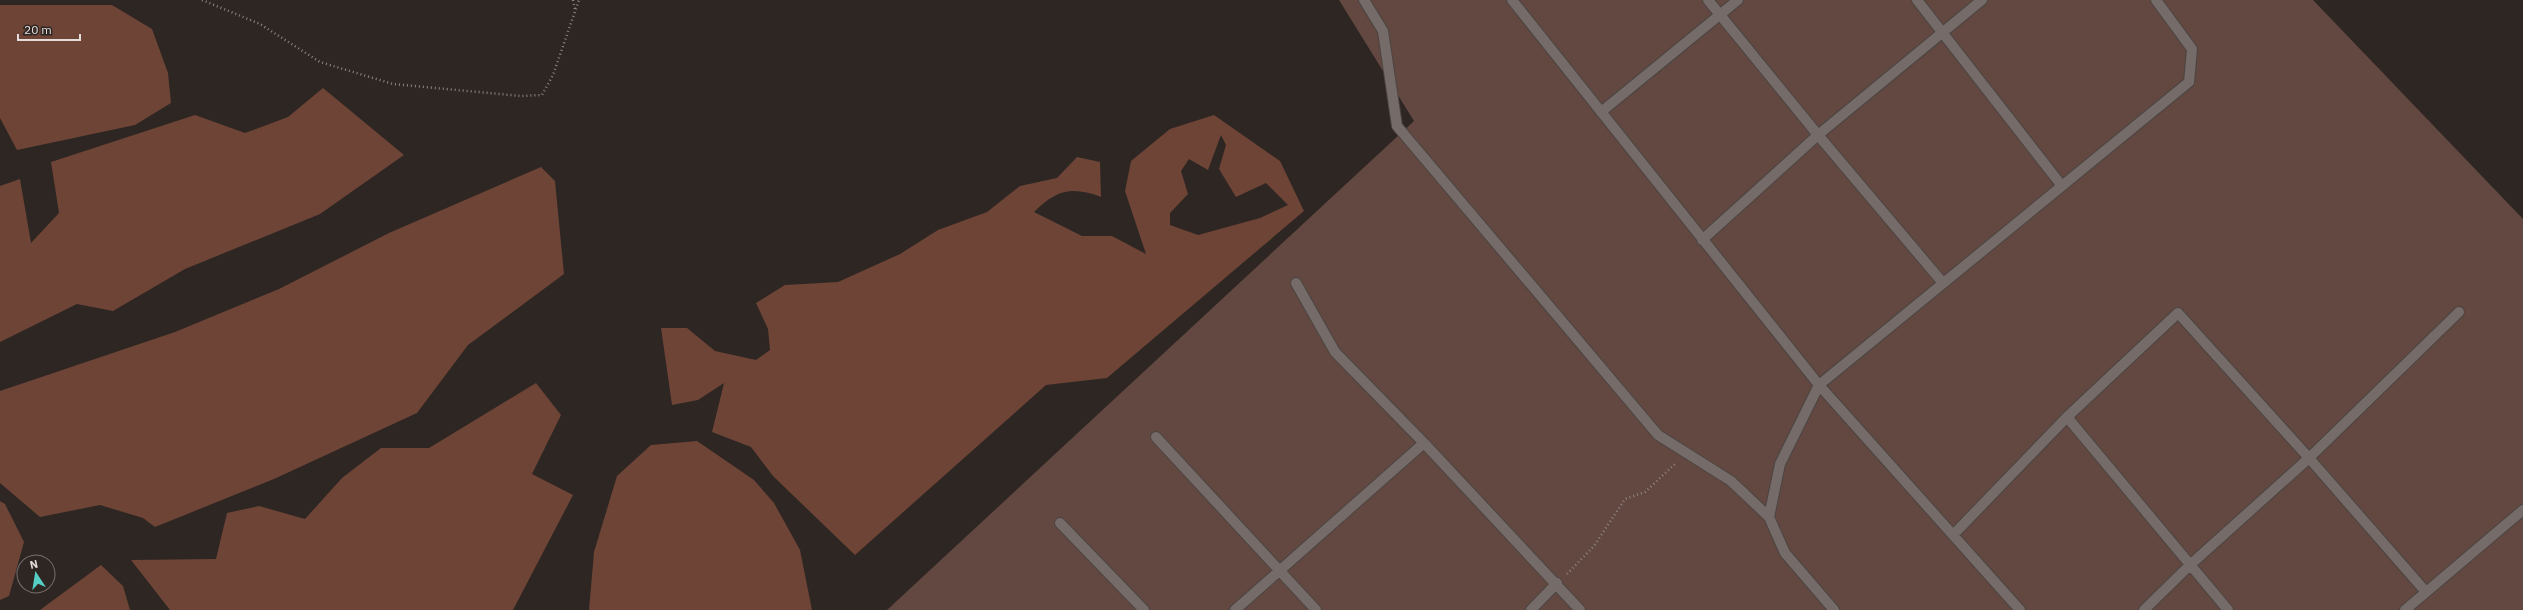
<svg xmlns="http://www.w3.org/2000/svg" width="2523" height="610" viewBox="0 0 2523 610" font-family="'IBM Plex Sans',sans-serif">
	<rect width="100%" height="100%" fill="#2e2623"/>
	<path fill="#624840" d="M1339 0H2313L2523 219V610H887L1414 121Z"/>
	<path fill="#6d4436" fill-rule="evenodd" d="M0 5H112L152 29 168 73 171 103 135 125 17 150 0 118Z
		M323 88 404 155 320 214 185 269 113 311 77 304 0 342V186L20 179 31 243 59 213 51 162 195 115 245 133 288 117Z
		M1214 115 1280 161 1304 211 1107 378 1046 385 855 555 773 476 751 447 712 432 724 383 698 400 672 405 661 328H687L715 351 756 360 770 350 768 329 756 303 785 285 838 282 900 254 938 230 987 212 1020 186 1057 178 1077 157 1100 162 1101 197C1072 186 1056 190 1034 212L1082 236H1112L1146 254 1125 191 1131 161 1170 129ZM1221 135 1226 145 1219 169 1236 197 1266 183 1288 205 1260 218 1198 235 1170 225V213L1188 194 1181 171 1189 159 1208 170Z
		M541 167 555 181 564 274 468 345 417 413 274 479 155 527 143 518 100 505 40 517 0 483V391L175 332 279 289 389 233Z
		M536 383 561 415 532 474 573 495 513 610H170L131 560 216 559 227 513 259 506 305 519 342 478 381 448H429Z
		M697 441 754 480 774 503 800 550 812 610H589L594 552 617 476 651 445Z
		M0 501 5 504 24 542 9 596 0 600Z
		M101 565 123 586 130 610H40Z"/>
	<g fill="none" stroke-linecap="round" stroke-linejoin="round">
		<defs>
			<path id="lane" d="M1364 0 1383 31 1397 126 1658 435 1731 481 1769 517
				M1512 0 1819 385 2020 610
				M1708 0 1818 135 1943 283
				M1917 0 2062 186
				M1601 112 1738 0
				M1702 240 1818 135 1982 0
				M1296 283 1335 352 1424 443
				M2067 417 2228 610
				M1156 437 1316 610
				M1060 523 1144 610
				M1954 534 2067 417 2178 313 2309 458 2426 592
				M1235 610 1424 443 1580 610
				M1531 610 1557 583
				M1834 610 1785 553 1769 517 1780 464 1819 385 2189 82 2192 49 2156 0
				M2144 610 2190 565 2309 458 2459 312
				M2405 610 2523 510"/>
		</defs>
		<use href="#lane" stroke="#4b4542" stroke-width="12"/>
		<path stroke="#8d8683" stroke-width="2.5" stroke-dasharray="1 3" stroke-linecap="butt" d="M202 0 260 24 320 62 393 84 521 96 542 95 553 75 579 0
			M573 0 575 9
			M1567 574 1594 546 1625 499 1645 492 1675 464"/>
		<use href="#lane" stroke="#756b68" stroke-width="10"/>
	</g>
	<g transform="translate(36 574) rotate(348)"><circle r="19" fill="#2e2623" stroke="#766f6d"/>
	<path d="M0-3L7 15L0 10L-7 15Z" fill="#55cec6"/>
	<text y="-6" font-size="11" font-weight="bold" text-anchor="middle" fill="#e3dddb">N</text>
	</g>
	<path d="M18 34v6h62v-6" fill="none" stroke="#e3dddb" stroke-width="2"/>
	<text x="24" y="34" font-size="12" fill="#e3dddb" stroke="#2e2623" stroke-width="3" paint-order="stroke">20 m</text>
</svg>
